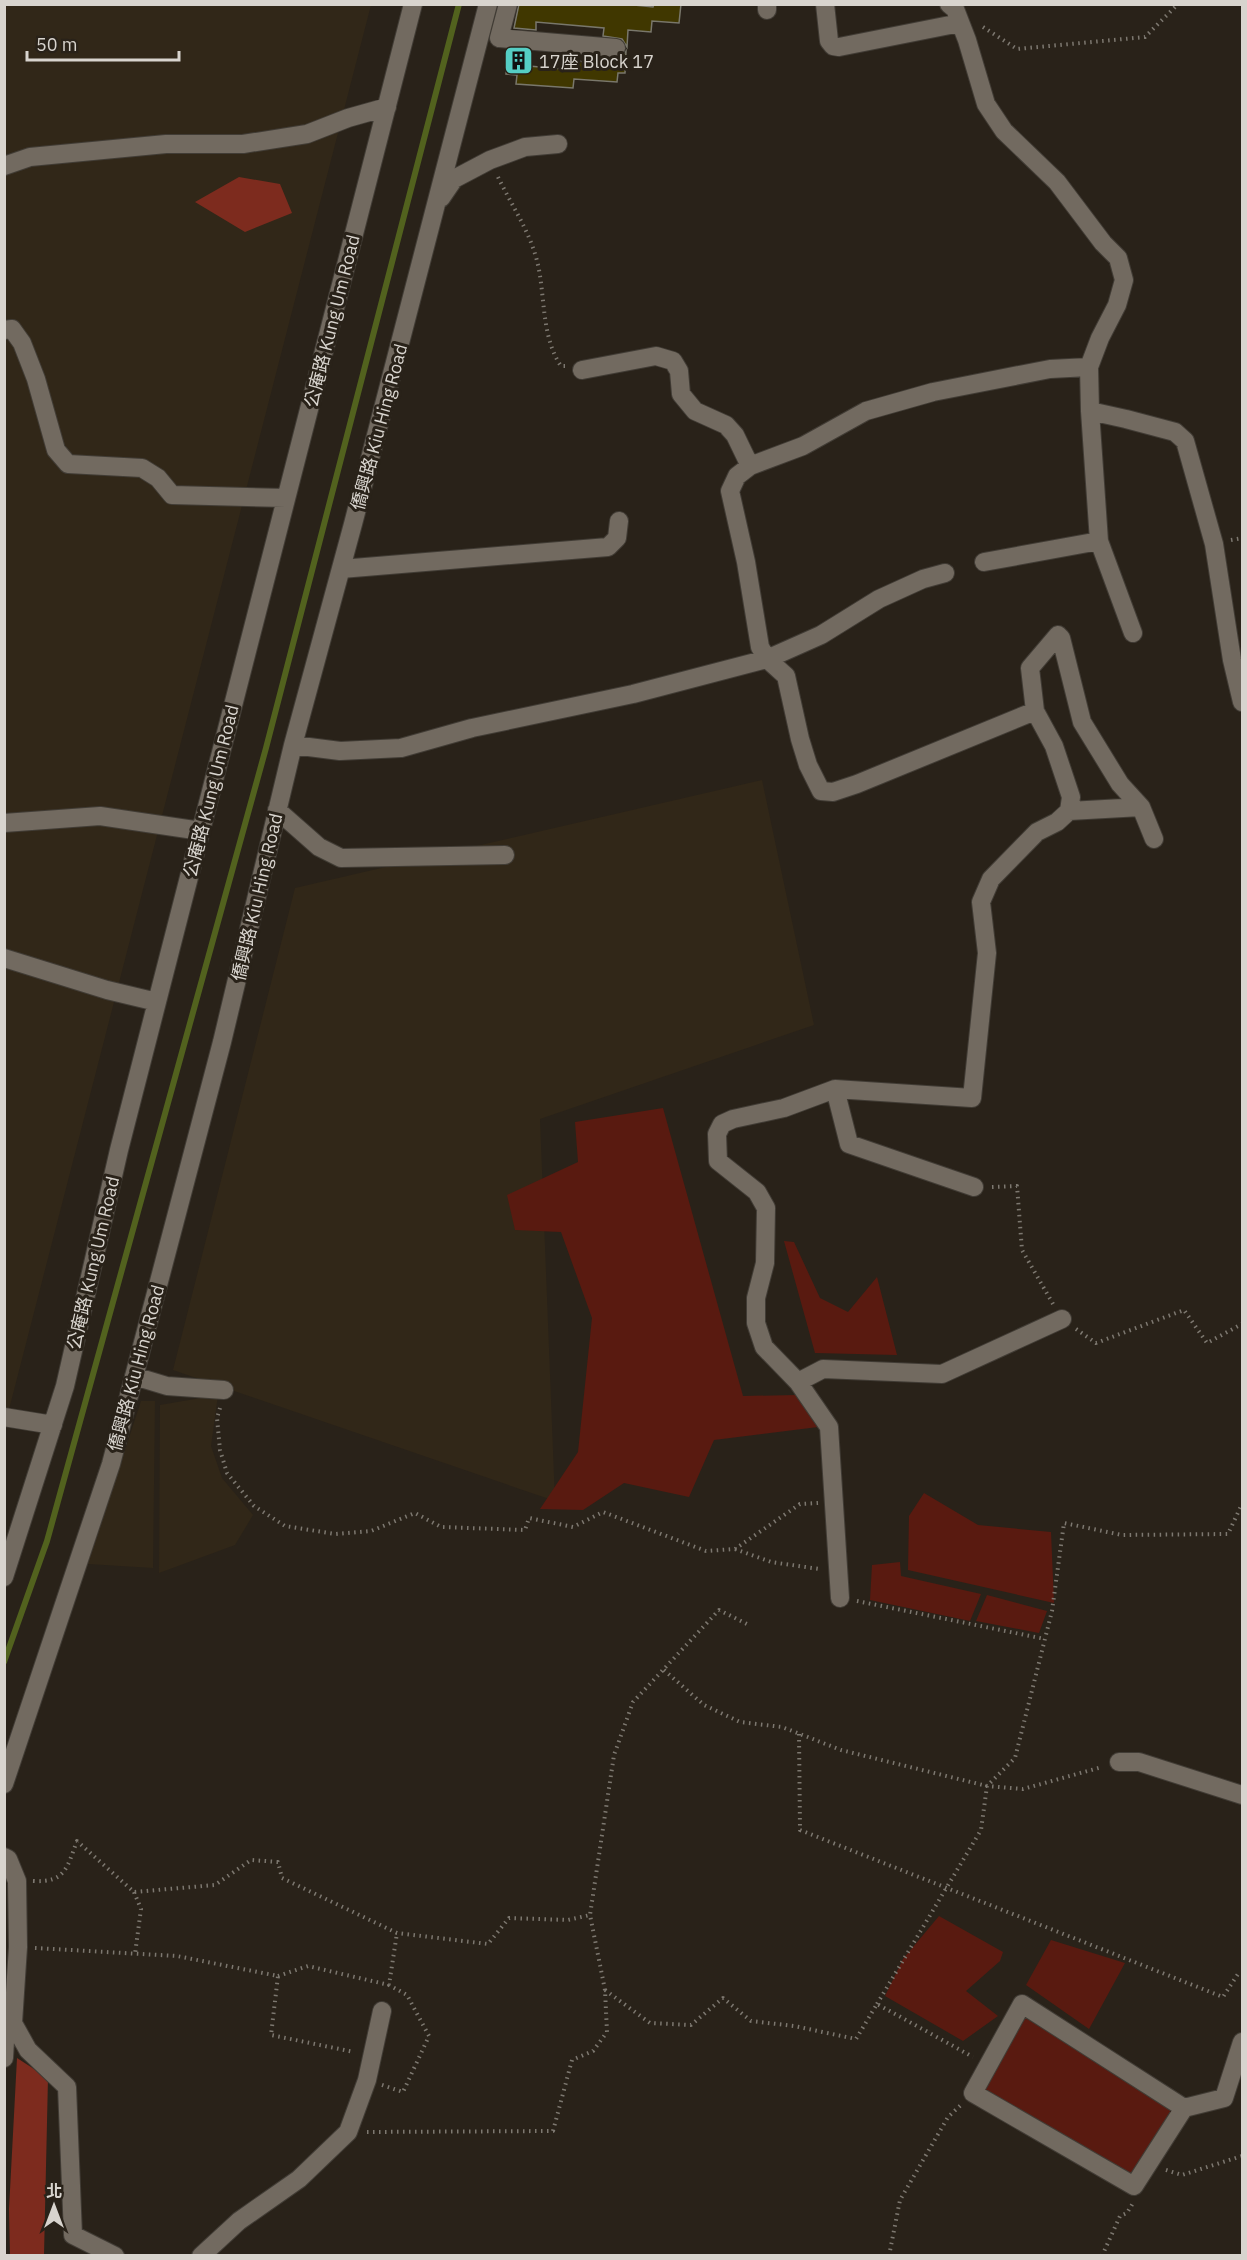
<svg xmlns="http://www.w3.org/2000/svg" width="1247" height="2260" viewBox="0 0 1247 2260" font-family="'IBM Plex Sans','Noto Sans TC',sans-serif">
	<rect width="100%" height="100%" fill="#292219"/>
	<path fill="#312718" d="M5 5H371L5 1425Z
		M762 780 814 1025 540 1119 555 1501 173 1370 295 888Z
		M218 1395 211 1446 222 1478 253 1515 235 1545 159 1573 160 1405Z
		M141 1401H155L153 1568 88 1564Z"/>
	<path fill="#591a10" d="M663 1108 743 1396 797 1395 818 1427 714 1440 689 1497 624 1483 583 1510 540 1509 578 1452 592 1318 561 1232 515 1230 507 1195 578 1162 575 1122Z
		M784 1241 794 1242 820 1298 848 1312 877 1277 897 1355 815 1353Z
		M924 1493 978 1525 1051 1532 1054 1603 908 1570 909 1516Z
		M900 1562 901 1576 981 1594 970 1621 870 1600 872 1565Z
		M987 1595 1047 1611 1039 1633 976 1621Z
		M939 1916 1003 1952 1000 1961 966 1991 998 2016 963 2041 885 1996 903 1959Z
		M1051 1940 1125 1963 1089 2029 1026 1985Z
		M1024 2017 1173 2107 1130 2177 981 2087Z"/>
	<path fill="#7d2b1e" d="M239 177 280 184 292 213 245 232 195 202Z
		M17 2058 48 2078 44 2255 10 2256 9 2209Z"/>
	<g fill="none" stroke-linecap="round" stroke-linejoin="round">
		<path stroke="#52621e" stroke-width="6" d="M4 1662 47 1541 266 748 459 4"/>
	</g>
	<path fill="#403700" stroke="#79776b" stroke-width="1.5" d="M519 4H624L653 7 654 4H681L679 23 652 21 651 32 628 30 627 47 622 39 603 36 604 28 536 22V30L514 28Z
		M508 50 530 52 529 66 562 69 563 60 600 63 601 58H620L626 51 625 73H618L617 82 574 79 573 88 516 84 517 75 506 74Z"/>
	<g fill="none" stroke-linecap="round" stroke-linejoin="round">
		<defs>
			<path id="minor" d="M508 4 499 38 616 48
				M767 4V10
				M825 4 829 41 833 46 839 47 960 23
				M949 4 955 9 967 40 986 104 1004 131 1057 182 1103 243 1118 258 1124 280 1117 305 1100 338 1089 367 1090 411 1099 541 1133 633
				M4 166 30 157 166 144H243L307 134 348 118 387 107
				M441 198 454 179 490 160 525 147 558 144
				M4 330 12 329 22 343 36 379 56 450 68 464 142 468 158 478 172 495 286 498
				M582 370 656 356 673 361 679 371 681 394 695 411 726 425 735 435 750 466
				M1090 411 1126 419 1175 432 1185 441 1214 544 1232 660 1242 702
				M984 562 1099 541
				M341 569 608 547 617 538 619 521
				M1035 711 857 784 833 792 821 791 808 765 800 739 786 676 767 659 760 647 746 562 730 491 737 476 750 466 803 446 866 411 933 392 1050 369 1089 367
				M293 745 340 751 401 748 472 728 633 694 767 659 821 635 879 599 923 579 945 573
				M277 810 319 847 341 858 505 855
				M1069 811 1141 807
				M4 823 100 816 201 831
				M4 958 107 990 157 1002
				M835 1089 849 1144 974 1187
				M134 1376 167 1386 224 1390
				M798 1382 823 1369 942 1374 1062 1319
				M4 1417 53 1425
				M4 1577 65 1386 119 1150 413 4
				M840 1598 829 1427 798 1382 764 1347 756 1323V1298L765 1263 766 1208 757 1192 718 1161 717 1134 722 1124 733 1119 784 1108 835 1089 972 1098 987 953 981 902 991 879 1037 832 1057 822 1069 811 1071 797 1054 746 1035 711 1030 668 1058 635 1061 638 1082 722 1120 784 1141 807 1154 839
				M1119 1762H1139L1242 1795
				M4 1784 111 1464 222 1042 293 745 353 524 488 4
				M4 1857 8 1859 17 1881 18 1947 13 2023 28 2050 67 2087 73 2235 115 2256
				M4 2058 5 2041 13 2023
				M1184 2108 1022 2004 973 2093 1134 2186 1184 2108 1224 2098 1242 2042
				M201 2256 239 2221 299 2179 348 2132 367 2080 382 2011"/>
		</defs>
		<use href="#minor" stroke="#413c35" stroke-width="20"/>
		<path stroke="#7d7870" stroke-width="4" stroke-dasharray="1.5 4.5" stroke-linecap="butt" d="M983 27 1017 49 1145 37 1178 4
			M498 177C511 204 528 229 536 257 546 292 540 335 561 366H565
			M1231 540 1242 538
			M992 1187 1017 1186 1022 1250 1053 1304
			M1076 1329 1096 1343 1184 1310 1207 1343 1242 1324
			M220 1408 217 1418 220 1450 227 1473 254 1506 285 1526 335 1534 371 1531 415 1513 441 1527 525 1530 529 1518 573 1527 603 1512 706 1551 735 1549 800 1504 818 1503
			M735 1549 771 1562 819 1569
			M857 1601 1045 1639
			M664 1670 704 1705 740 1722 782 1727 841 1750 987 1786 1023 1789 1102 1767
			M799 1734 800 1830 1223 1997 1238 1974 1242 1975
			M33 1881C66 1883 67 1867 77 1841L134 1892 215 1885 251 1860 278 1862 282 1878 397 1933 488 1944 509 1918 568 1920 590 1915
			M134 1892 141 1909 135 1954
			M35 1948 177 1956 278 1976 271 2035 354 2052
			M278 1976 308 1966 389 1985
			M605 1990 650 2023 691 2025 723 1998 751 2021 794 2026 856 2039 877 2004 973 2057
			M877 2004 981 1830 987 1786 1015 1758 1052 1611 1064 1523 1122 1535 1228 1534 1242 1504
			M382 2085 403 2092 429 2036 407 1995 389 1985 397 1933
			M367 2132 553 2131 572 2060 593 2051 607 2032 605 1990 590 1915 614 1755 633 1702 719 1610 747 1624
			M1166 2170 1182 2175 1242 2156
			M889 2256 900 2200 948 2117 962 2104
			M1102 2256 1120 2216 1127 2213 1133 2203"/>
		<use href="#minor" stroke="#726a60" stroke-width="18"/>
	</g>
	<defs>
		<symbol id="building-square" viewBox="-11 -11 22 22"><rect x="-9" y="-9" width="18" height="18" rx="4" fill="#55cec4" stroke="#292219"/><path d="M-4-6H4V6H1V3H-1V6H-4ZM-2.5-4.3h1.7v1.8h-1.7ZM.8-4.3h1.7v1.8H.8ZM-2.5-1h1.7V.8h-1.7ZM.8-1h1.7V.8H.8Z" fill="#111"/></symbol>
	</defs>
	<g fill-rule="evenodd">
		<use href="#building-square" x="502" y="44" width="33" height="33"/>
	</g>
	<g text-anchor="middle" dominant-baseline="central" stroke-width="6" stroke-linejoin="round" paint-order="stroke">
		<g font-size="18" fill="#d8d4ce" stroke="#292219" text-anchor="start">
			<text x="539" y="61">17座 Block 17</text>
		</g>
		<g font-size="18" fill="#d8d4ce" stroke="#292219">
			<text transform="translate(332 321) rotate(-76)">公庵路 Kung Um Road</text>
			<text transform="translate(379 427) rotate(-75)">僑興路 Kiu Hing Road</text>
			<text transform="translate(211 791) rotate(-76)">公庵路 Kung Um Road</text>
			<text transform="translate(257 897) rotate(-77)">僑興路 Kiu Hing Road</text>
			<text transform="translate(93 1263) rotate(-77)">公庵路 Kung Um Road</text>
			<text transform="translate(136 1368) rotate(-75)">僑興路 Kiu Hing Road</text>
		</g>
	</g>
	<rect width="1247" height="2260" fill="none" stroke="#d8d4ce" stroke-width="12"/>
	<g transform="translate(54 2206)" stroke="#292219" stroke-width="4.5" paint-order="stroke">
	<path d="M0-4.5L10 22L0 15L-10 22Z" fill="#d8d4ce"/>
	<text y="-9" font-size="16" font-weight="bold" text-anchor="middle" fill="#d8d4ce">北</text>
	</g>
	<path d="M27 51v9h152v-9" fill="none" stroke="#d8d4ce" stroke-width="3"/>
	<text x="36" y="51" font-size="18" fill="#d8d4ce" stroke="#292219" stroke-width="4.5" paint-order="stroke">50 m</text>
</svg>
